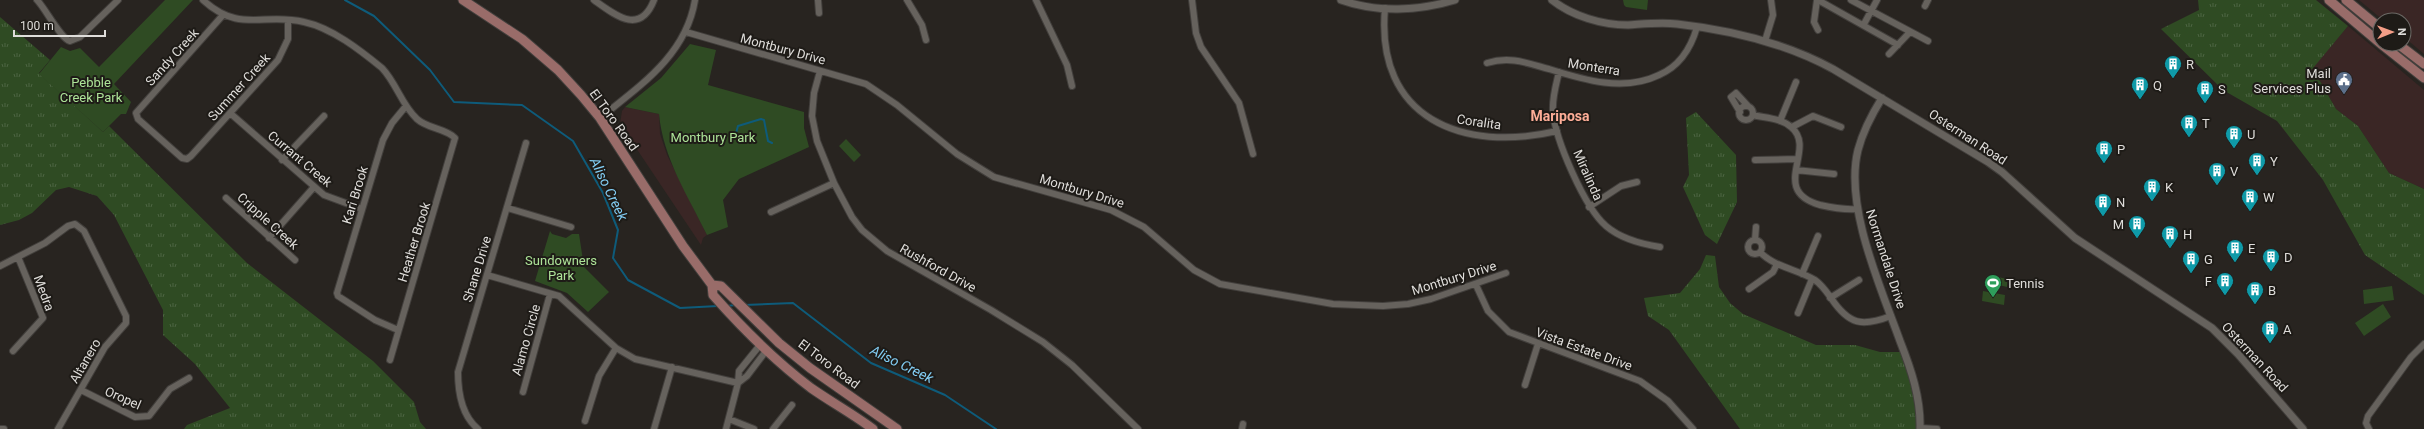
<svg xmlns="http://www.w3.org/2000/svg" width="2424" height="429" viewBox="0 0 2424 429" font-family="Roboto,sans-serif">
	<defs>
		<pattern id="grass-tufts" width="24" height="20" patternUnits="userSpaceOnUse"><rect width="24" height="20" fill="#2f4b23"/><path d="M3 7l-1-3M5 7V3M7 7l1-3M15 17l-1-3M17 17v-4M19 17l1-3" fill="none" stroke="#4d6442"/></pattern>
	</defs>
	<rect width="100%" height="100%" fill="#282420"/>
	<path fill="#3a2625" d="M2359 0H2424V54L2404 37V20H2383Z
		M2348 26 2424 90V189L2389 173 2358 126 2336 109 2320 81 2309 72Z
		M625 107 659 114 660 134 667 155 707 235 703 238 701 245 620 124 622 111Z"/>
	<path fill="url(#grass-tufts)" d="M2198 0H2316L2348 26 2309 73 2320 81 2336 109 2358 126 2389 173 2424 189V295L2365 255 2323 180 2277 121 2223 90 2161 29 2199 10Z
		M0 17 50 60 39 73 103 132 109 126 247 263 373 361 414 402 420 422 426 429H184L187 425 230 408 195 364 163 335V310L114 215 97 196 69 187 56 190 32 213 19 220 0 225Z
		M1696 112 1736 155 1737 202 1717 244 1705 235 1683 187 1689 175 1686 118Z
		M1706 255 1715 256 1719 287 1730 303 1743 314 1816 345H1855L1880 352H1904L1920 417 1918 429H1740L1669 330 1648 316 1644 298 1680 293 1700 269Z"/>
	<path fill="#2f4b23" d="M165 0H193L114 84 131 102 126 114H121L103 132 39 74 61 47 70 51 80 48 99 67Z
		M1623 0H1648L1647 10 1626 7 1624 5Z
		M690 44 716 50 708 85 804 112V128L809 147 739 179 723 200 728 227 707 235C688 196 663 158 659 114L625 107 661 78Z
		M846 139 861 155 854 162 839 146Z
		M550 231 552 234 566 238 572 234H579L584 267 609 292 588 312 567 293 535 281Z
		M1992 276 2008 279 2007 287 1991 283Z
		M2392 286 2394 300 2364 304 2363 290Z
		M1983 291 2005 295 2004 305 1982 301Z
		M2383 304 2391 317 2364 336 2355 323Z"/>
	<g fill="none" stroke-linecap="round" stroke-linejoin="round">
		<path stroke="#0e5b7a" stroke-width="2" d="M345 0 374 16 430 70 454 102 522 105 573 141 603 193 618 230 613 258 628 280 680 308 718 306
			M736 133 738 126 761 119 764 120 768 141 772 143
			M744 305 793 303 871 363 945 395 996 429
			M726 306 736 305"/>
		<defs>
			<path id="minor" d="M37 0C45 8 61 39 70 41L80 37 118 0
				M203 0C240 34 264 12 304 22 332 28 360 50 382 68 397 84 401 104 417 119 428 129 445 128 455 138L390 360
				M594 0C615 15 640 36 654 0
				M818 0 819 13
				M907 0 922 25 926 40
				M1036 0 1067 65 1072 86
				M1192 0 1196 33 1201 47 1239 103 1253 154
				M1817 0 1814 22 1818 30
				M1818 0 1898 45
				M1851 0 1928 41
				M1925 6 1928 0
				M1385 8C1375 119 1463 153 1557 131
				M223 15 136 113 138 119 182 158 187 159 191 156 278 60 288 39V20
				M1864 24 1877 0
				M686 32 866 84 897 105 957 154 994 177 1111 210 1144 227 1194 270 1220 284 1333 304 1383 306 1408 304 1431 299 1506 273
				M1765 41 1773 15 1771 0
				M1889 54 1910 32
				M1487 63C1510 56 1527 63 1549 69 1584 80 1624 92 1659 75 1680 66 1691 48 1697 27
				M820 71 814 93 812 116 817 141 834 183 852 217 862 230 887 251 991 310 1043 342 1072 365 1138 429
				M1559 72C1556 85 1552 98 1553 111 1555 140 1585 208 1606 226 1621 239 1641 244 1660 247
				M1739 113a7 7 0 1 1 14 0a7 7 0 1 1-14 0Z
				M1740 112 1731 97 1736 93 1748 106
				M230 113 324 195 362 209
				M1753 115C1765 118 1781 118 1791 127 1818 149 1768 190 1820 205 1833 208 1844 210 1857 209
				M600 118C641 85 686 55 695 0
				M1780 121 1796 82
				M1792 127 1813 116 1841 127
				M282 160 324 116
				M1755 160 1797 159
				M1796 170 1834 174
				M226 198 295 260
				M1589 207 1621 186 1637 182
				M508 208 571 227
				M771 212 834 183
				M269 238 314 187
				M1755 240 1756 227
				M1748 247a7 7 0 1 1 14 0a7 7 0 1 1-14 0Z
				M1760 252C1774 267 1797 269 1815 280 1822 285 1826 291 1831 298 1849 325 1862 327 1891 316
				M0 266 45 243 68 226 75 224 84 231 126 316V323L105 347 58 429
				M1802 274 1818 236
				M487 275 559 296 616 348 635 359 738 383
				M1476 285 1488 311 1509 332 1640 381 1668 401 1693 429
				M1749 289 1773 272 1777 264
				M1830 298 1859 280
				M1798 313 1812 279
				M398 330 375 320 338 296 337 293 383 140 392 123 406 106
				M13 351 43 318 18 257
				M738 383 747 376 766 351
				M1525 385 1538 344
				M81 390 135 417 149 416 170 389 189 378
				M523 392 550 294
				M729 419 754 429
				M585 421 599 376 616 348
				M1920 428 1937 429
				M0 429H4
				M478 429C461 415 458 392 458 372L526 143
				M654 429 672 367
				M726 429 738 383 739 371 760 345
				M773 429 792 405
				M1242 429 1243 424
				M2369 429 2366 423 2368 416 2411 357 2424 344"/>
			<path id="tertiary" d="M1341 0C1377 13 1419 11 1455 0
				M1552 0C1572 16 1602 25 1628 25 1644 24 1661 22 1677 24 1731 30 1785 43 1833 69L1988 162 2002 172 2075 238 2212 328 2238 354 2303 429
				M1882 98C1872 114 1863 131 1858 150 1844 206 1881 288 1900 341 1911 369 1921 398 1920 429"/>
			<path id="primary" d="M463 0 522 39 558 70 581 95 600 118 683 246 712 285 713 295C743 329 774 360 811 388 831 402 853 414 873 429
				M2329 0 2380 43
				M2346 0 2380 28
				M2381 44 2424 78
				M2398 44 2424 64
				M712 285 721 286 779 343 810 368 897 429"/>
		</defs>
		<use href="#minor" stroke="#423f3c" stroke-width="8"/>
		<use href="#tertiary" stroke="#423f3c" stroke-width="9"/>
		<use href="#primary" stroke="#423f3c" stroke-width="11"/>
		<use href="#minor" stroke="#66625d" stroke-width="6"/>
		<use href="#tertiary" stroke="#66625d" stroke-width="7"/>
		<use href="#primary" stroke="#996c69" stroke-width="9"/>
	</g>
	<defs>
		<symbol id="building-pin" viewBox="-11 -11 22 30"><path d="M0 17L-7.5 6A9.5 9.5 0 1 1 7.5 6Z" fill="#0f9aa8" stroke="#1e1b17"/><path d="M-4-6H4V6H1V3H-1V6H-4ZM-2.5-4.3h1.7v1.8h-1.7ZM.8-4.3h1.7v1.8H.8ZM-2.5-1h1.7V.8h-1.7ZM.8-1h1.7V.8H.8Z" fill="#fff"/></symbol>
		<symbol id="civic-pin" viewBox="-11 -11 22 30"><path d="M0 17L-7.5 6A9.5 9.5 0 1 1 7.5 6Z" fill="#5c6f8a" stroke="#1e1b17"/><path d="M-.6-6.5H3V-4.5H.6V-3L4-1V1h2V6H-6V1h2V-1L-.6-3ZM-1.2 2.5V6h2.4V2.5Z" fill="#fff"/></symbol>
		<symbol id="stadium-pin" viewBox="-11 -11 22 30"><path d="M0 17L-7.5 6A9.5 9.5 0 1 1 7.5 6Z" fill="#2e9e5b" stroke="#1e1b17"/><path d="M0-5a6.5 5 0 1 0 0 10a6.5 5 0 1 0 0-10ZM-3.5-1.8h7v3.6h-7Z" fill="#fff"/></symbol>
	</defs>
	<g fill-rule="evenodd">
		<use href="#building-pin" x="2163" y="54" width="20" height="27"/>
		<use href="#civic-pin" x="2334" y="70" width="20" height="27"/>
		<use href="#building-pin" x="2130" y="75" width="20" height="27"/>
		<use href="#building-pin" x="2195" y="79" width="20" height="27"/>
		<use href="#building-pin" x="2179" y="113" width="20" height="27"/>
		<use href="#building-pin" x="2224" y="124" width="20" height="27"/>
		<use href="#building-pin" x="2094" y="139" width="20" height="27"/>
		<use href="#building-pin" x="2247" y="151" width="20" height="27"/>
		<use href="#building-pin" x="2207" y="161" width="20" height="27"/>
		<use href="#building-pin" x="2142" y="177" width="20" height="27"/>
		<use href="#building-pin" x="2240" y="187" width="20" height="27"/>
		<use href="#building-pin" x="2093" y="192" width="20" height="27"/>
		<use href="#building-pin" x="2127" y="214" width="20" height="27"/>
		<use href="#building-pin" x="2160" y="224" width="20" height="27"/>
		<use href="#building-pin" x="2225" y="238" width="20" height="27"/>
		<use href="#building-pin" x="2261" y="247" width="20" height="27"/>
		<use href="#building-pin" x="2181" y="249" width="20" height="27"/>
		<use href="#building-pin" x="2215" y="271" width="20" height="27"/>
		<use href="#stadium-pin" x="1983" y="273" width="20" height="27"/>
		<use href="#building-pin" x="2245" y="280" width="20" height="27"/>
		<use href="#building-pin" x="2260" y="319" width="20" height="27"/>
	</g>
	<g text-anchor="middle" dominant-baseline="central" stroke-width="4" stroke-linejoin="round" paint-order="stroke">
		<g font-size="13" fill="#dfddda" stroke="#1e1b17">
			<text transform="translate(783 49) rotate(15)">Montbury Drive</text>
			<text transform="translate(172 57) rotate(-48)">Sandy Creek</text>
			<text transform="translate(1594 67) rotate(9)">Monterra</text>
			<text transform="translate(239 87) rotate(-48)">Summer Creek</text>
			<text transform="translate(614 120) rotate(54)">El Toro Road</text>
			<text transform="translate(1479 122) rotate(8)">Coralita</text>
			<text transform="translate(1968 137) rotate(33)">Osterman Road</text>
			<text transform="translate(300 159) rotate(40)">Currant Creek</text>
			<text transform="translate(1588 175) rotate(66)">Miralinda</text>
			<text transform="translate(1082 191) rotate(17)">Montbury Drive</text>
			<text transform="translate(355 195) rotate(-73)">Kari Brook</text>
			<text transform="translate(268 221) rotate(42)">Cripple Creek</text>
			<text transform="translate(414 242) rotate(-73)">Heather Brook</text>
			<text transform="translate(1886 259) rotate(72)">Normandale Drive</text>
			<text transform="translate(938 268) rotate(29)">Rushford Drive</text>
			<text transform="translate(477 269) rotate(-73)">Shane Drive</text>
			<text transform="translate(1454 278) rotate(-17)">Montbury Drive</text>
			<text transform="translate(44 293) rotate(70)">Medra</text>
			<text transform="translate(526 340) rotate(-74)">Alamo Circle</text>
			<text transform="translate(1584 349) rotate(20)">Vista Estate Drive</text>
			<text transform="translate(2255 357) rotate(47)">Osterman Road</text>
			<text transform="translate(85 361) rotate(-60)">Altanero</text>
			<text transform="translate(829 364) rotate(37)">El Toro Road</text>
			<text transform="translate(123 398) rotate(24)">Oropel</text>
		</g>
		<g font-size="13" fill="#dfddda" stroke="#1e1b17" text-anchor="start">
			<text x="2186" y="64">R</text>
			<text x="2331" y="73" text-anchor="end">Mail<tspan x="2331" dy="15">Services Plus</tspan></text>
			<text x="2153" y="85">Q</text>
			<text x="2218" y="89">S</text>
			<text x="2202" y="123">T</text>
			<text x="2247" y="134">U</text>
			<text x="2117" y="149">P</text>
			<text x="2270" y="161">Y</text>
			<text x="2230" y="171">V</text>
			<text x="2165" y="187">K</text>
			<text x="2263" y="197">W</text>
			<text x="2116" y="202">N</text>
			<text x="2124" y="224" text-anchor="end">M</text>
			<text x="2183" y="234">H</text>
			<text x="2248" y="248">E</text>
			<text x="2284" y="257">D</text>
			<text x="2204" y="259">G</text>
			<text x="2212" y="281" text-anchor="end">F</text>
			<text x="2006" y="283">Tennis</text>
			<text x="2268" y="290">B</text>
			<text x="2283" y="329">A</text>
		</g>
		<g font-size="13" fill="#ade398" stroke="#1e1b17">
			<text x="91" y="82">Pebble<tspan x="91" dy="15">Creek Park</tspan></text>
			<text x="713" y="137">Montbury Park</text>
			<text x="561" y="260">Sundowners<tspan x="561" dy="15">Park</tspan></text>
		</g>
		<g font-size="14" font-weight="bold" fill="#fdad97" stroke="#1e1b17">
			<text x="1560" y="116">Mariposa</text>
		</g>
		<g font-size="14" font-style="italic" fill="#83cef5" stroke="#1e1b17">
			<text transform="translate(609 189) rotate(64)">Aliso Creek</text>
			<text transform="translate(902 364) rotate(26)">Aliso Creek</text>
		</g>
	</g>
	<g transform="translate(2392 32) rotate(89)"><circle r="19" fill="#1e1b17" stroke="#6b6965"/>
	<path d="M0-3L7 15L0 10L-7 15Z" fill="#f49e87"/>
	<text y="-6" font-size="11" font-weight="bold" text-anchor="middle" fill="#dfddda">N</text>
	</g>
	<path d="M14 30v6h91v-6" fill="none" stroke="#dfddda" stroke-width="2"/>
	<text x="20" y="30" font-size="12" fill="#dfddda" stroke="#1e1b17" stroke-width="3" paint-order="stroke">100 m</text>
</svg>
